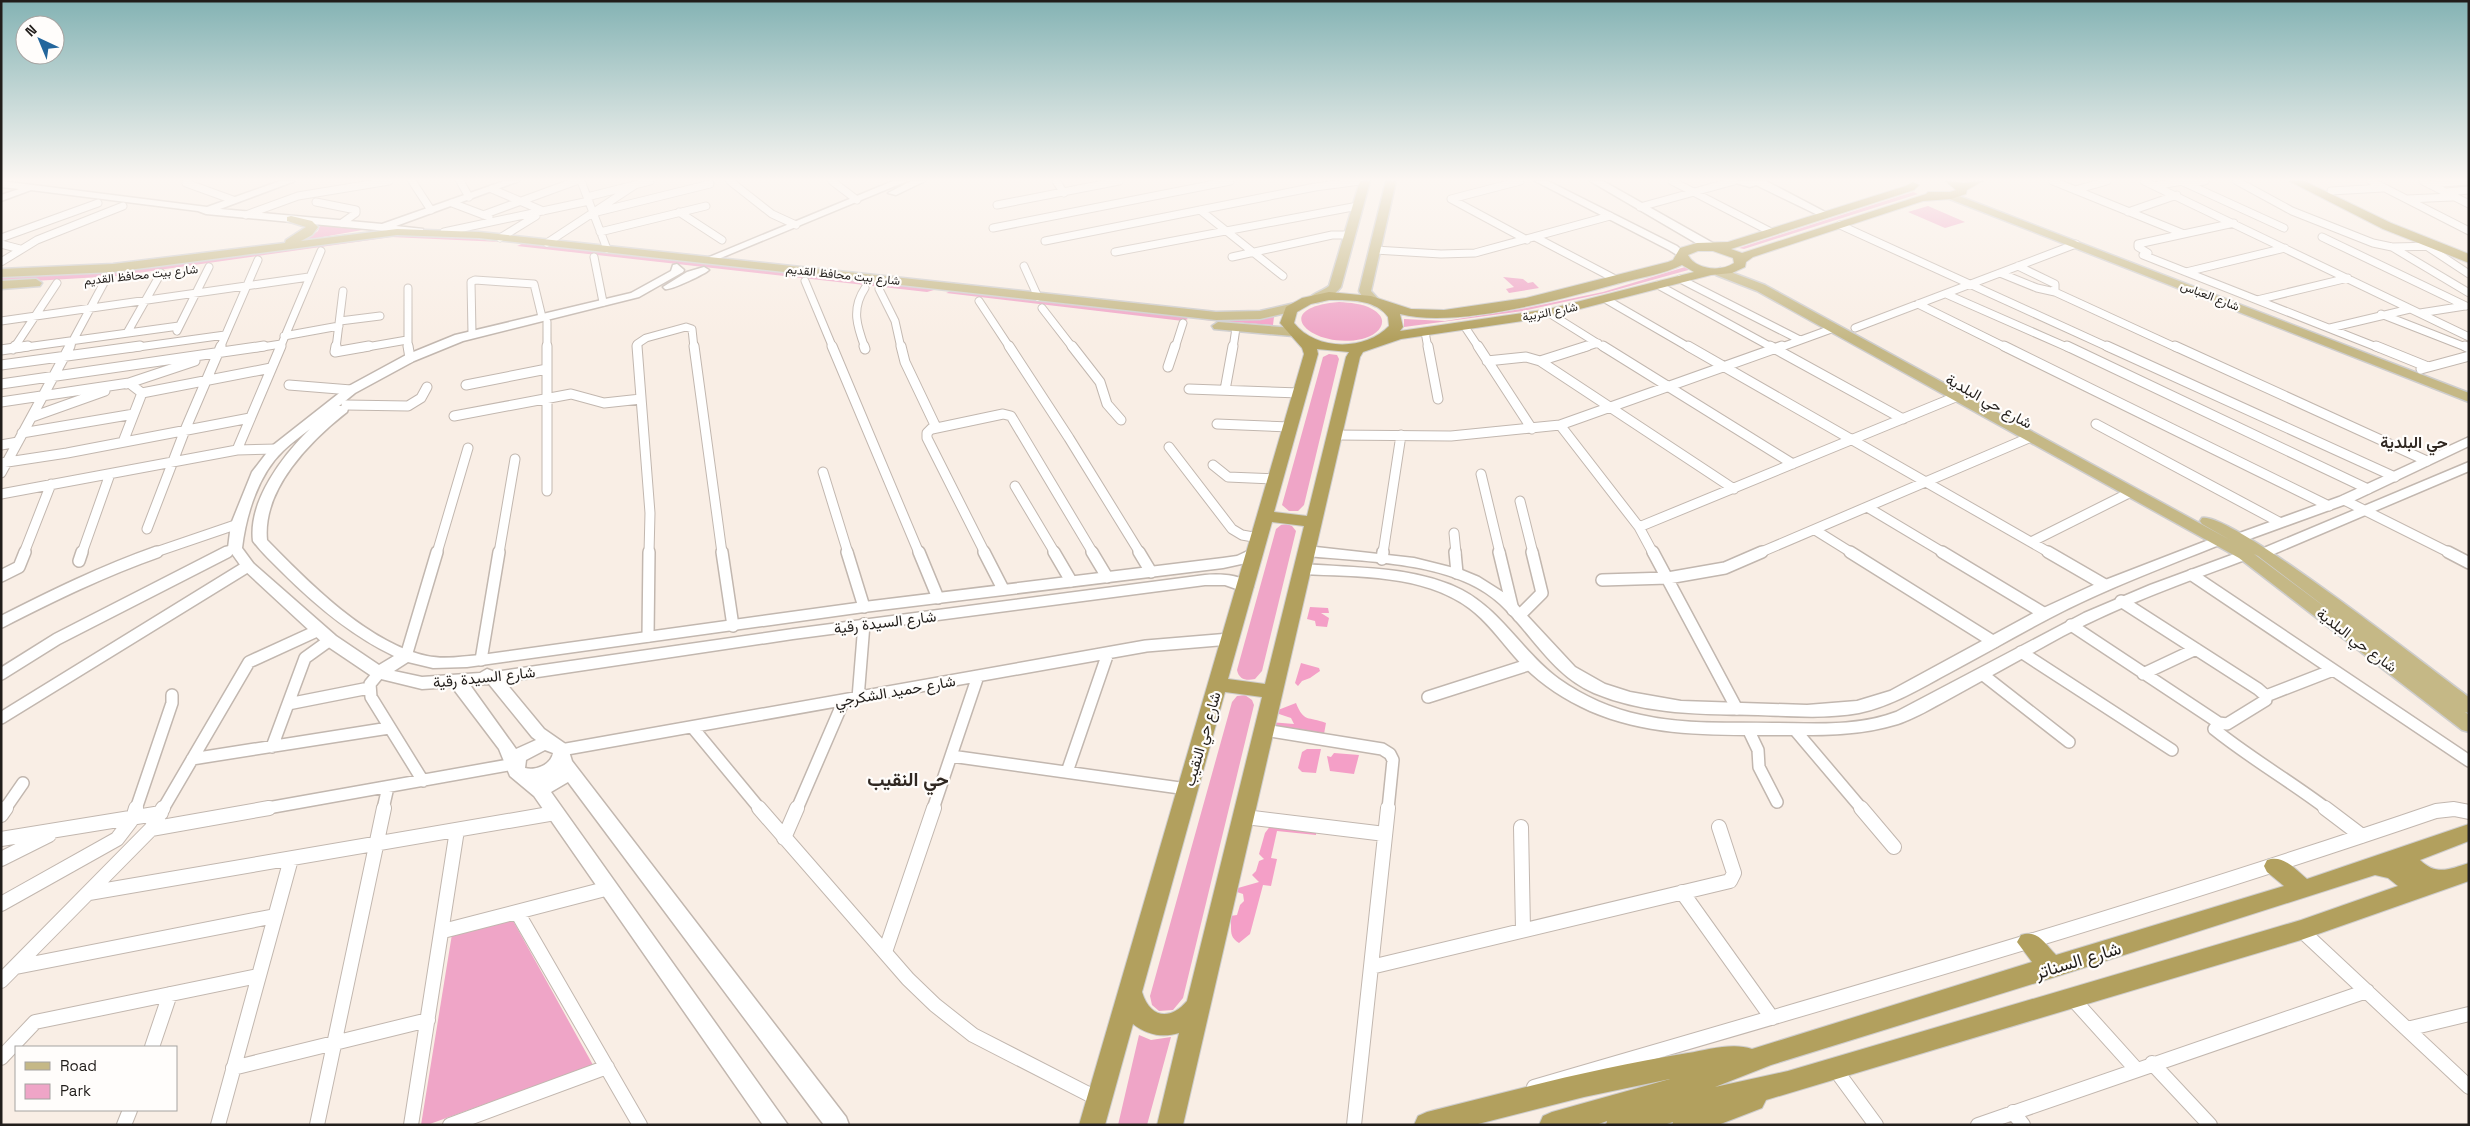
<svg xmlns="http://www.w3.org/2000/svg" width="2470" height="1126" viewBox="0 0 2470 1126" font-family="'Space Grotesk',Vazirmatn,sans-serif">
	<rect width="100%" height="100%" fill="#f9eee5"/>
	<path fill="#efa5c7" d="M1913 192 1918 194 1744 249 1739 248Z
		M1928 206 1965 222 1945 228 1908 212Z
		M320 225 366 228 368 229 306 240 318 231Z
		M392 236H454L501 242 391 237 116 276 1 283V277L114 272Z
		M524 243 931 288 934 290 927 292 517 246Z
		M1685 267 1692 269 1605 293 1523 311 1404 327V319L1445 321 1521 309 1603 292Z
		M1503 277 1523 279 1528 283 1533 282 1539 288 1509 293 1506 289 1514 287Z
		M951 291 1185 317 1188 319 1183 321 946 293Z
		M1339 302C1350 303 1362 303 1372 309 1392 320 1379 335 1362 339 1313 350 1266 308 1339 302Z
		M1329 354 1337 355 1339 359 1304 505 1298 511H1289L1282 505 1323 357Z
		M1287 524 1292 526 1296 531 1262 671 1255 679C1247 681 1239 680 1237 670L1276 529 1281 525Z
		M1245 695 1252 700 1254 705 1183 998 1173 1010 1159 1011 1152 1005 1150 996 1232 702 1237 696Z
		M511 917 593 1065 427 1125H421L452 934Z
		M1139 1035 1151 1040 1171 1037 1147 1125H1118Z"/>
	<path fill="#f49fc7" d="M1274 317 1273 325 1205 320Z
		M1310 607 1328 608 1329 613H1321L1329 618 1327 627 1316 626 1315 621 1307 619Z
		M1301 663 1319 668 1320 671 1310 678 1302 681 1298 686 1295 683Z
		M1296 703C1304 723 1308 716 1326 723L1324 734 1270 729V722L1294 724 1291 718 1279 714 1278 710Z
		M1307 749H1321L1316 773 1302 772 1298 768 1302 752Z
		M1334 753 1359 755 1354 774 1330 771 1327 756 1331 757Z
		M1271 825 1316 832V835L1277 831 1271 858 1277 859 1271 886 1263 885 1250 934 1239 943C1227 936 1233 928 1230 916L1237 915 1240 905 1244 901 1243 894 1237 892 1238 888 1259 882 1252 875 1256 871 1259 861 1264 859 1259 854 1265 833Z"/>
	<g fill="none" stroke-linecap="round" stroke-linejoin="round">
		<defs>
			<path id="minor-far3" d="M187 181 186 183 233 200
				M412 181 431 210
				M460 181 469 197
				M581 181 607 249
				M730 181 772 214 796 225
				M832 181 857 200
				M1056 181 1064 193
				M1520 181 1451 199 1527 240
				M1672 181 1771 232
				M2053 181 2184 234
				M2144 181 2469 337
				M2181 181 2284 228
				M2237 181 2292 211 2373 243 2392 247 2437 246
				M2371 181 2469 231
				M2423 181 2469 204
				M2185 183 2205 181
				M2429 184 2468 181
				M2155 186 2182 181
				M492 189 543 211
				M2075 190 2107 181
				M2331 191 2383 188
				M2446 192 2469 190
				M587 197 650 181
				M2407 199 2452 197
				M316 202 356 210V213L342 223
				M452 203 489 217
				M997 205 1119 181
				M1640 207 1734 181
				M1200 210 1283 276
				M679 212 722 240
				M2128 212 2177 195
				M593 213 710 184
				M246 215 298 196 389 181
				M483 215 576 181
				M1840 225 2110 348
				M993 228 1230 181
				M444 232 589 201
				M600 232 706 206
				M1535 237 1617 280
				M2322 237 2466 306
				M1 238 98 203
				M500 238 536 216
				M1045 241 1315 187 1360 181
				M547 243 635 185
				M1 244 20 249
				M2392 247 2469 293
				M2428 247 2469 274
				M1375 250 1441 254 1475 253 1610 216
				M1115 252 1358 206
				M2148 253 2138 247V244L2234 223
				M2143 255 2379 348
				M594 257 603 302
				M1232 257 1332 235H1350
				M1 262 37 240 123 206
				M1024 266 1038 297
				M2018 266 2055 284V292L2177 348
				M2186 272 2285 248
				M2000 273 2037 288 2055 292
				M1680 279 1800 340
				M805 281 833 348
				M1658 285 1773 348
				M408 288V348
				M879 289 895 321 901 348
				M1946 294 2069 348
				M1607 300 1690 348
				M2257 300 2348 278
				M979 301 1010 348
				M1918 304 2007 348
				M1042 308 1073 348
				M1549 313 1605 348
				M2420 313 2465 306
				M2381 314 2468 348
				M1 321 309 277
				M340 321 380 316
				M547 322V348
				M1465 327 1479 348
				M1855 328 2076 244
				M2330 328 2410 309
				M177 331 209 267
				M1425 332 1428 348
				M127 333 161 273
				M472 333 471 282 475 280 534 284 542 317
				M284 336 339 326
				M14 348 57 283
				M19 348 179 326
				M69 348 106 279
				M131 348 225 335
				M220 348 258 260
				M256 348 281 344
				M280 348 321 251
				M336 348 343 291
				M361 348 407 340
				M637 348V344L646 338 686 327 692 329 694 348
				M865 348C857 326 851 309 865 288
				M1175 348 1183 323
				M1233 348 1236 328
				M1583 348 1598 343
				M1779 348 1834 328"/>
			<path id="minor-far2" d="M336 346 335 352 369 346
				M408 346 410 358
				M547 346V491
				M637 346 650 513 649 553
				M694 346 722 553
				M832 346 919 553
				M864 346 865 349
				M901 346 905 362 935 425 927 433V438L985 553
				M1009 346 1069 438 1140 553
				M1072 346 1100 382 1107 404 1121 420
				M1428 346 1438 399
				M1478 346 1532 429
				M1603 346 1793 464
				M1688 346 2050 553
				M1770 346 1903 419
				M2004 346 2329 506
				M2067 346 2368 489
				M2107 346 2395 477
				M2175 346 2427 461
				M2376 346 2428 367
				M2465 346 2469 348
				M13 349 15 346
				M1 350 28 346
				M1487 361 1526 357 1540 361 1734 489
				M1540 361 1587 346
				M1 365 140 346
				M1168 367 1175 346
				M2421 369 2469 356
				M1 384 264 346
				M126 384 195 361
				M289 385 351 390
				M466 385 547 369
				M1189 389 1300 393
				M1225 390 1233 346
				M142 393 271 368
				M1 402 129 383 142 393 123 442
				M346 405 408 406 421 398 427 387
				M454 416 571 394 604 403 641 399
				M32 417 105 391
				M1217 424 1290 427
				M2096 424 2279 522
				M1560 425 1639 527 1653 553
				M932 429 1003 414 1011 416 1093 553
				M22 433 134 414
				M1335 435 1451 436 1560 425 1782 346
				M1 445 18 442
				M1169 447 1232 529 1242 535 1259 538
				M237 450 281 346
				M1 463 67 453 250 418
				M1213 465 1228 477 1275 479
				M823 472 848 553
				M1 473 70 346
				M1481 474 1500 553
				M1015 486 1055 553
				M1 494 237 450 277 449
				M2344 500 2450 553
				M1520 501 1533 553
				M1867 507 1944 553
				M1639 527 1958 396
				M147 529 185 430 221 346
				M1815 530 1852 553
				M1454 533 1456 553
				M2031 542 2131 492
				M24 553 51 484
				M82 553 110 474
				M153 553 238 524
				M224 553 235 548
				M437 553 468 448
				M499 553 515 459
				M1383 553 1401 435
				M1759 553 2031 437"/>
			<path id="minor-far1" d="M722 552 733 626
				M847 552 864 607
				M919 552 938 598
				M984 552 1003 589
				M1054 552 1071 581
				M1092 552 1107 577
				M1139 552 1151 572
				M1455 552 1457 573
				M1499 552 1513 610
				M1653 552 1737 709
				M1850 552 1994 642
				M1942 552 2045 614
				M2048 552 2105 585
				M2448 552 2469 563
				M1382 559 1383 552
				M79 561 82 552
				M2192 575 2469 761
				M1 576 19 567 25 552
				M1602 580 1668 578 1725 568 1762 552
				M1519 616 1542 593 1532 552
				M1 622C52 596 103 571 157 552
				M2071 625 2219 723 2227 724 2266 700V696L2258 689 2121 601
				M648 636 649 552
				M2021 652 2172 750
				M406 656 437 552
				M481 660 499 552
				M379 673 370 684 371 697 423 781
				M1 674 57 639 227 552
				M1982 674 2069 742
				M2143 674 2196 649
				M2266 696 2333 670
				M1428 697 1531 664
				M858 698 864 624
				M288 704 369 688
				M1 718 248 566
				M2219 723 2214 729C2250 758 2290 781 2327 809
				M693 728 760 809
				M1748 729 1758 750 1759 767 1777 802
				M1265 730 1382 749 1390 754 1393 760 1388 809
				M1795 730 1862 809
				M272 747 305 658 330 640
				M561 750 1146 646 1230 639
				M951 756 1187 789
				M192 759 389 728
				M1067 772 1108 653
				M5 809 23 783
				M136 809 172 703V695
				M163 809 249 662 319 630
				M262 809 514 764
				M383 809 388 787
				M797 809 844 700
				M933 809 978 676"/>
			<path id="minor" d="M759 808 908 979 935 1005 973 1035 1100 1100
				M1861 808 1894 847
				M2325 808 2362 836
				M1 815 6 808
				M1245 817 1385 834
				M1521 827 1523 930
				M151 829 269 808
				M784 838 797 808
				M1 839 161 813
				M1 859 49 835
				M1682 892 1772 1018
				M89 893 555 813
				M1 904 117 839 133 818 136 808
				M517 912 640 1125
				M2301 930 2469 1087
				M443 931 609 888
				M885 952 934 808
				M16 967 275 916
				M1371 967 1730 881 1734 873 1719 827
				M1 981 151 829 163 808
				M2072 998 2136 1069
				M2407 1029 2469 1014
				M152 1047 170 994
				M1 1058 35 1022 258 976
				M2152 1063 2210 1125
				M233 1068 428 1020
				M1835 1069 1876 1125
				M1534 1087C1836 999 2138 913 2436 811L2454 809 2469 812
				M2013 1112 2023 1125
				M124 1125 130 1110
				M218 1125 291 859
				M317 1125 384 808
				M411 1125 457 830
				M450 1125 607 1067
				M1354 1125 1388 808
				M1978 1125 2367 991"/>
			<path id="secondary" d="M1 181 207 207 280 181H295L220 209 382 224 504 181H519L396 226 423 229V233L419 234 206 214 198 211 31 190 1 201V195L19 189 1 187Z
				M893 181H907L711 262H703L702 260Z
				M911 181H925L896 195 888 193Z
				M1535 181H1548L1677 246 1687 255 1682 258 1669 250Z
				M1590 181H1603L1720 247 1715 250 1696 243Z
				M1729 181H1766L1831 215 1822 217 1756 185 1750 187Z
				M677 264 684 270 683 272 639 297 463 341 414 361 355 393 339 406H347L348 409 347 412C311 440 262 489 267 540 308 582 368 643 427 656 445 660 464 656 481 655L864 602 1223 558 1237 556 1254 548 1261 553 1246 563 1223 568 864 612 467 667 433 668 408 662 394 671 422 677 480 673 487 669 495 672 793 629 1205 575C1219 574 1244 574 1253 587L1250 590 1245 592 1225 585H1205L793 639 505 682 544 729 567 745 572 761 846 1117 849 1125H824L568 782 551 792 788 1125H763L534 796 510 776 499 749 452 687 422 689 373 677 324 644 243 569 228 548 231 524 252 472 272 446 347 387 406 355 455 335 631 293 671 271 673 265ZM310 429C283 455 248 501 253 541 261 552 272 562 282 572 315 605 352 636 394 656L379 665 336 636 253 563 242 548C246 515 258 475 283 451 291 443 301 436 310 429ZM489 684 532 737 536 740 516 749 470 685ZM545 750 553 753C551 765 535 771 525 768L526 760Z
				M704 267 709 270C705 274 670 291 665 289L663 287 687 272Z
				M2469 437V446L2349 503 2244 541H2234L2232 538 2234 535 2339 497Z
				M2469 462V471L2269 556H2259L2257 553 2259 550Z
				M2219 536 2226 540 2224 543C2165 567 2105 589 2048 619 2016 636 1983 655 1951 672 1921 688 1892 706 1859 713 1826 719 1791 716 1758 715 1703 714 1646 715 1594 693 1552 675 1532 634 1500 604 1454 561 1366 562 1307 556L1300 551 1307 546 1414 558 1462 570 1479 577 1509 596 1575 667 1605 684 1630 692 1681 701 1807 705 1857 701 1890 691 2039 610 2100 582Z
				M2245 550 2252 555 2250 558C2187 582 2123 604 2063 636 2025 657 1987 678 1949 699 1932 708 1916 718 1898 724 1856 737 1813 735 1769 735 1708 735 1648 736 1590 711 1561 698 1536 681 1515 657 1500 640 1487 621 1469 608 1423 574 1357 577 1303 574L1295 569 1303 564C1355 568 1415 566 1462 590 1502 611 1523 653 1559 679 1583 696 1612 709 1641 715 1685 725 1729 722 1773 723 1813 723 1857 727 1896 712L2084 613 2150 585Z"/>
			<path id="primary" d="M1360 181H1370L1341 287C1334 296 1321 304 1310 302L1308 299C1313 293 1323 291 1329 286Z
				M1386 181H1396L1371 291 1381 302 1375 306 1364 300 1359 291Z
				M1951 193 2469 393V402L1947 198 1946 196Z
				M291 216 312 221 318 227 312 235 301 241 397 229 479 232 1216 312 1260 311 1295 303 1301 307 1299 310 1260 319 1216 320 479 238 397 235 113 272 1 277V269L113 264 285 243 286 240 306 227 287 221V217Z
				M1720 268 1765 285 2230 540 2202 524 2200 521 2202 518C2231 511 2433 671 2469 697V713L2465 712 2469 715V732L2462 730 2239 558 1757 291 1716 275 1714 272ZM2254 554 2258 556 2341 619Z
				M36 279 42 283 40 286 1 289V281Z
				M1218 322 1293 328 1299 332 1293 336 1214 329 1212 326Z"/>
			<path id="trunk" d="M1945 181 1963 183 1983 181 1967 190 1966 194 1951 199 1923 201 1753 257 1746 262 1745 267 1732 273 1711 275 1549 317 1401 339 1363 352 1360 357 1183 1125H1157L1179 1033C1163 1038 1147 1035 1133 1024L1105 1125H1079L1304 354 1302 348 1280 323 1286 307 1302 298 1329 292 1371 296 1411 309 1444 310 1526 298 1668 262 1673 260 1680 248 1697 243 1728 242 1906 186 1913 182 1919 185 1914 190 1731 249 1742 253 1926 194 1928 192H1950L1956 190ZM1698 251H1713L1733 258 1734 263C1721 272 1696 270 1688 255ZM1682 265 1694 272 1549 309 1400 331 1403 327 1400 314C1456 329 1566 298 1624 282 1643 277 1664 274 1682 265ZM1329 300C1348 300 1376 299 1388 317L1389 326C1365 351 1316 351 1294 323L1297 312 1311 304ZM1317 349 1349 352 1346 357 1307 516 1274 512 1318 354ZM1272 522 1304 526 1265 684 1228 679ZM1225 692 1262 697 1187 1001C1170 1021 1150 1018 1142 992Z
				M2289 181H2304L2391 223 2469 254V263L2383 229Z
				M2469 824V841L2420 860C2436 876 2450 869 2469 863V881L2301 940 1766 1100 1762 1108 1718 1125H1672L1673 1122 1664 1125H1606L1607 1121 1596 1125H1539L1543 1116 1552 1112 1670 1079 1584 1097 1474 1125H1414L1418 1116 1427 1112C1513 1090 1600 1067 1688 1053 1707 1050 1733 1042 1752 1049L2032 962 2017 942 2021 935C2038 929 2045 944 2056 955L2284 886 2267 872 2264 866 2267 860C2283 854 2295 869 2307 879ZM2375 875 2388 878 2398 886 2301 920 1788 1071 1715 1087 1771 1065 2052 978Z"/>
		</defs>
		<use href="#minor-far3" stroke="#c2b7af" stroke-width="9"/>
		<use href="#minor-far2" stroke="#c2b7af" stroke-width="11"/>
		<use href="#minor-far1" stroke="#c2b7af" stroke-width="14"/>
		<use href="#minor" stroke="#c2b7af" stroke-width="16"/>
		<use href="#secondary" stroke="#c2b7af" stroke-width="3"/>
		<use href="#primary" stroke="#cecdcd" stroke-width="3"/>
		<use href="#trunk" stroke="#cecdcd" stroke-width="2"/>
		<use href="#minor-far3" stroke="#fff" stroke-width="7"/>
		<use href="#minor-far2" stroke="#fff" stroke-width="9"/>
		<use href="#minor-far1" stroke="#fff" stroke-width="11"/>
		<use href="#minor" stroke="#fff" stroke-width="14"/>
		<use href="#secondary" fill="#fff" fill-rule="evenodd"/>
		<use href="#primary" fill="#c5b886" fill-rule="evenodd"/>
		<use href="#trunk" fill="#b2a05e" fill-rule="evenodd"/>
	</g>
	<linearGradient id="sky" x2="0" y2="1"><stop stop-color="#84b3b4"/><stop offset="0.53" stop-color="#fcf7f3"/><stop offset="1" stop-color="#fcf7f3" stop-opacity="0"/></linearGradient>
	<rect width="2470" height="339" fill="url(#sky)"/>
	<g text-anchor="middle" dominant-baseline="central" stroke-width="4.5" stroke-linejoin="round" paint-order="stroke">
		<g font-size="12" fill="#211d1a" stroke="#fffdfb">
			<text transform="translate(141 275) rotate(-6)">شارع بيت محافظ القديم</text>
			<text transform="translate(843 275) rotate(6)">شارع بيت محافظ القديم</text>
			<text transform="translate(2210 296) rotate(21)">شارع العباس</text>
			<text transform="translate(1550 312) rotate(-11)">شارع التربية</text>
		</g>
		<g font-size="15" fill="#211d1a" stroke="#fffdfb">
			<text transform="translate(1989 401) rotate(29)">شارع حي البلدية</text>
			<text transform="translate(885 622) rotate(-7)">شارع السيدة رقية</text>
			<text transform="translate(2357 640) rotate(37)">شارع حي البلدية</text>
			<text transform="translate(484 677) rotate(-6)">شارع السيدة رقية</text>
			<text transform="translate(895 691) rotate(-10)">شارع حميد الشكرجي</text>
			<text transform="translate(1202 739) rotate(-74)">شارع حي النقيب</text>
		</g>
		<g font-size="16" font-weight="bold" fill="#302822" stroke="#fffdfb">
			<text x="2414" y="442">حي البلدية</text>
		</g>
		<g font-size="18" fill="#211d1a" stroke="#fffdfb">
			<text transform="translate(2078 960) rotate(-17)">شارع السناتر</text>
		</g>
		<g font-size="19" font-weight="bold" fill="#302822" stroke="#fffdfb">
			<text x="908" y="779">حي النقيب</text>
		</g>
	</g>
	<rect width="2470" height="1126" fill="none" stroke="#211d1a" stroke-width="5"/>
	<rect x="15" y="1046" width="162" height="65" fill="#fffdfb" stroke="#a6a3a1"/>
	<rect x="25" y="1062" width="25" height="8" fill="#c5b886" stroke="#a6a3a1"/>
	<text x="60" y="1071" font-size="15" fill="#211d1a">Road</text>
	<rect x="25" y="1084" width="25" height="15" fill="#efa5c7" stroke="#a6a3a1"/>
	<text x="60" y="1096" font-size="15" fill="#211d1a">Park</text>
	<g transform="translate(40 40) rotate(316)"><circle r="24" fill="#fffdfb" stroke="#a6a3a1"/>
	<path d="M0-4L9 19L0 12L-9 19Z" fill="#23669c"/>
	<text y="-8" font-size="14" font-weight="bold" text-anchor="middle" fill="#211d1a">N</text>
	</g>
</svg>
